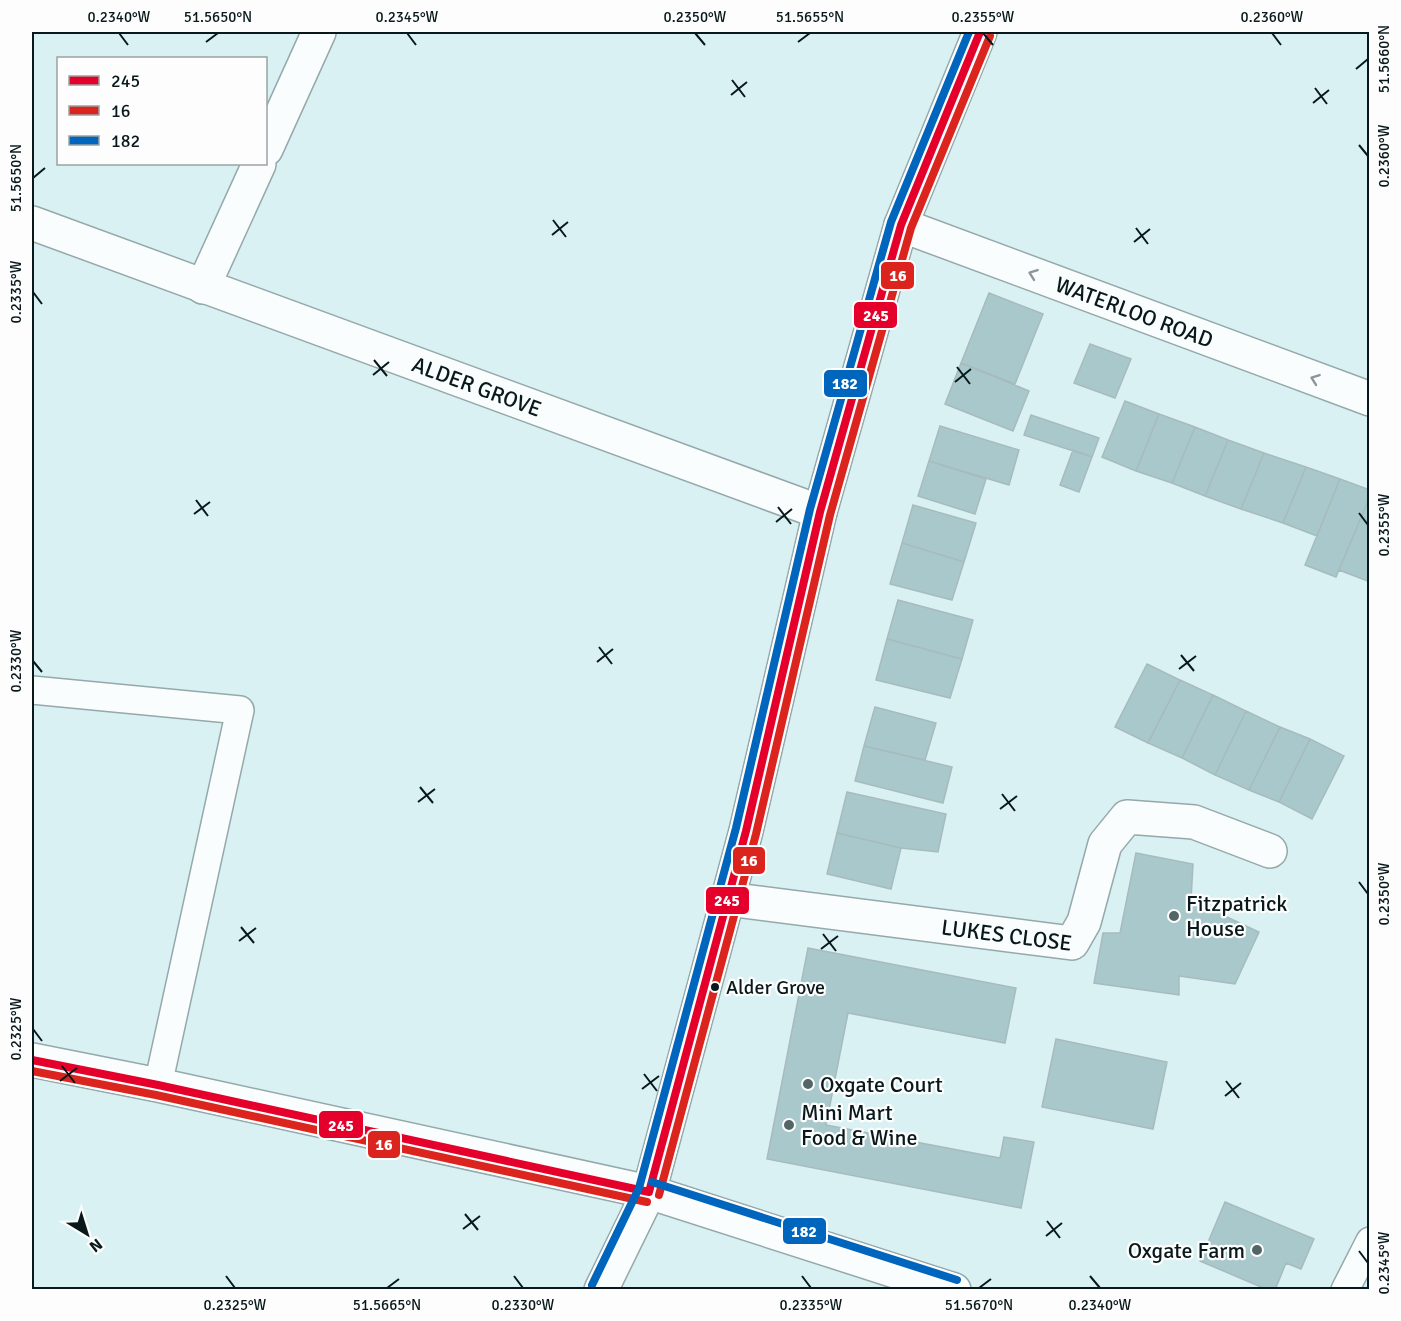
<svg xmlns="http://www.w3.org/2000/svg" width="1401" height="1321" viewBox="0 0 1401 1321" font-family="Signika,sans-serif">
	<rect width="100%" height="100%" fill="#d9f1f3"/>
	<path fill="#a8c8cb" stroke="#a8bbbc" stroke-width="1.5" d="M989 293 1043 314 1015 384 961 363Z
		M1090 344 1131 359 1115 398 1074 383Z
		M961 363 1029 391 1013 431 945 404Z
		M1125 401 1159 414 1136 471 1102 457Z
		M1159 414 1195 427 1172 483 1136 471Z
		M1031 415 1099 438 1092 457 1024 435Z
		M940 426 1019 450 1009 485 929 461Z
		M1195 427 1228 440 1205 496 1172 483Z
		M1228 440 1264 453 1241 509 1205 496Z
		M1073 450 1092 457 1079 492 1060 485Z
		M1264 453 1306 467 1283 523 1241 509Z
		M929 461 986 479 975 514 918 496Z
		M1306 467 1340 479 1317 536 1283 523Z
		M1340 479 1370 490V496L1336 577 1305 565Z
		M1370 496V582L1339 570Z
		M913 505 976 523 964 562 902 543Z
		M902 543 964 562 952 600 890 584Z
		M898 600 973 620 962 659 887 639Z
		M887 639 962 659 950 698 876 680Z
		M1147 664 1180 680 1148 743 1115 727Z
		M1180 680 1213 695 1182 758 1148 743Z
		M1213 695 1246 711 1215 775 1182 758Z
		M875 707 936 723 925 760 864 746Z
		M1246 711 1280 727 1249 790 1215 775Z
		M1280 727 1310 739 1279 802 1249 790Z
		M1310 739 1344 756 1312 819 1279 802Z
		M864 746 952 767 943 803 855 781Z
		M847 792 946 814 938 852 901 848 837 833Z
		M837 833 901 848 891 889 827 874Z
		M1136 853 1193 864 1191 900 1259 932 1235 984 1179 976V995L1094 983 1103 933H1120Z
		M808 948 1016 988 1005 1043 848 1013 826 1125 1000 1158 1004 1137 1034 1142 1021 1208 767 1159Z
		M1056 1039 1167 1062 1153 1129 1042 1107Z
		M1225 1202 1314 1239 1301 1269 1286 1263 1275 1290H1268L1200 1261Z"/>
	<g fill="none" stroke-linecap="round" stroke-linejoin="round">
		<defs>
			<path id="service" d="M32 690 240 710 158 1085
				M1345 1290 1370 1241"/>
			<g id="minor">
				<path d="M266 149 319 32"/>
				<path id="s1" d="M32 223 820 512"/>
				<path id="s2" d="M901 225 1370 399"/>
				<path d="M203 287 259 164"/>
				<path id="s3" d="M727 899 1072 943 1084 922 1105 844 1127 817 1194 822 1270 851"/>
			</g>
			<path id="tertiary" d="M32 1060 158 1085 649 1192 954 1290
				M601 1290 649 1192 746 831 820 512 901 225 980 32"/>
		</defs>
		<use href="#service" stroke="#95a8aa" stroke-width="30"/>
		<use href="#minor" stroke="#95a8aa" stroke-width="36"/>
		<use href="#tertiary" stroke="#95a8aa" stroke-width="36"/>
		<use href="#service" stroke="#f9fdfd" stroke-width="27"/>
		<use href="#minor" stroke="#f9fdfd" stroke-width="33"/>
		<use href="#tertiary" stroke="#f9fdfd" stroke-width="33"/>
		<defs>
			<path id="bus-1" d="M32 1060 158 1085 649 1192
				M649 1192 746 831 820 512 901 225 980 32"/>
			<path id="bus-2" d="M32 1071 156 1095 647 1202
				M659 1195 756 834 830 515 911 228 990 36"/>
			<path id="bus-3" d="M652 1182 957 1280
				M592 1285 639 1188 736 828 810 509 891 222 969 32"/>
		</defs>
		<use href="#bus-1" stroke="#fdfdfd" stroke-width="12"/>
		<use href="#bus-2" stroke="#fdfdfd" stroke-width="12"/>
		<use href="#bus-3" stroke="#fdfdfd" stroke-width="12"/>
		<use href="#bus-1" stroke="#e4002b" stroke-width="8"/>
		<use href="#bus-2" stroke="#dc241f" stroke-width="8"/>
		<use href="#bus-3" stroke="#0065bd" stroke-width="8"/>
	</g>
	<defs><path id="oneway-chevron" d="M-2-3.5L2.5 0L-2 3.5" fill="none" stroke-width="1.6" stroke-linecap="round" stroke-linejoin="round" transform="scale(1.5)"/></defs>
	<g stroke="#8d9697">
		<use href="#oneway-chevron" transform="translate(1033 274) rotate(-160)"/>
		<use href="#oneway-chevron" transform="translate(1315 379) rotate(-160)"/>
	</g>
	<path fill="none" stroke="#09191b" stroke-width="2" d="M119 33 128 45M407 33 416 45M695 33 705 45M983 33 993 45M1272 33 1281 45M206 42 218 33M798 42 810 33M1356 69 1368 59M732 80 745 97M1315 88 1327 104M731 95 747 82M1313 103 1329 90M1359 145 1368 156M33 178 45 168M553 220 566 237M1136 228 1148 244M552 235 568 222M1134 242 1150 229M33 292 42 304M374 360 387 376M957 367 970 384M373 375 389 362M955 382 971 369M196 500 208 516M778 507 791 524M1359 513 1368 525M194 514 210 502M776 522 792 509M599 647 612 664M1181 655 1194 671M33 661 42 672M597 662 613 649M1179 669 1196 656M420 787 433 803M1002 794 1015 811M418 802 435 789M1000 809 1017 796M1359 882 1368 894M241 927 254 943M823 934 836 951M239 941 256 928M821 949 838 936M33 1029 42 1041M62 1066 75 1083M644 1074 657 1091M60 1081 77 1068M1226 1081 1239 1098M642 1089 659 1076M1225 1096 1241 1083M465 1214 478 1230M1047 1221 1060 1238M463 1229 480 1216M1046 1236 1062 1223M1359 1251 1368 1263M226 1276 235 1288M514 1276 523 1288M802 1276 811 1288M1090 1276 1100 1288M387 1288 399 1279M979 1288 991 1279"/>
	<g fill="#526567" stroke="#fdfdfd" stroke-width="2">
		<circle cx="1174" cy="916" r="6"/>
		<circle cx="808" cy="1084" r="6"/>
		<circle cx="789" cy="1125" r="6"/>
		<circle cx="1257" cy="1250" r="6"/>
	</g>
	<circle fill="#09191b" stroke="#fdfdfd" stroke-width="2" cx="715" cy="987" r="5"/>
	<g text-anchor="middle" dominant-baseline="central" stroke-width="4.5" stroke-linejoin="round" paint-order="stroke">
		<g font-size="20" fill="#09191b" stroke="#fdfdfd" text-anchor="start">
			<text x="726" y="987">Alder Grove</text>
		</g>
		<g font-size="22" fill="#09191b" stroke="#fdfdfd">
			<text stroke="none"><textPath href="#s2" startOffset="249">WATERLOO ROAD</textPath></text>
			<text stroke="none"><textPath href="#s1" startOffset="474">ALDER GROVE</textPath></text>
			<text stroke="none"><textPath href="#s3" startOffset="282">LUKES CLOSE</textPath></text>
		</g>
		<g font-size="22" fill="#09191b" stroke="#fdfdfd" text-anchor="start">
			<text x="1186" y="903">Fitzpatrick<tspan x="1186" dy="25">House</tspan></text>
			<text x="820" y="1084">Oxgate Court</text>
			<text x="801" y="1112">Mini Mart<tspan x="801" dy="25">Food &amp; Wine</tspan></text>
			<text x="1245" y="1250" text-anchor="end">Oxgate Farm</text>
		</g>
	</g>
	<g stroke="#fdfdfd" stroke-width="2">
		<rect x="880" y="261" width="35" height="29" rx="6" fill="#dc241f"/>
		<rect x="853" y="301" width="45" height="28" rx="6" fill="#e4002b"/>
		<rect x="823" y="369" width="45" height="29" rx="6" fill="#0065bd"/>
		<rect x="732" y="846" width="34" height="29" rx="6" fill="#dc241f"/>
		<rect x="705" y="886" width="45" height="29" rx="6" fill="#e4002b"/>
		<rect x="318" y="1110" width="46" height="29" rx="6" fill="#e4002b"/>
		<rect x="367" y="1130" width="34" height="29" rx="6" fill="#dc241f"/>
		<rect x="782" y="1217" width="45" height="28" rx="6" fill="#0065bd"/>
	</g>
	<g font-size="16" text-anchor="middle" font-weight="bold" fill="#fff">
		<text x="898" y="281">16</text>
		<text x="876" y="321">245</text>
		<text x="845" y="389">182</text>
		<text x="749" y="866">16</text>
		<text x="727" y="906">245</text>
		<text x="341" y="1131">245</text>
		<text x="384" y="1150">16</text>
		<text x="804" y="1237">182</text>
	</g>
	<rect width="1401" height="1321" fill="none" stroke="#fdfdfd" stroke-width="66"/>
	<rect x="57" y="57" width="210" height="108" fill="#fdfdfd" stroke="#9ba2a3" stroke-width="1.5"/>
	<rect x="69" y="76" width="30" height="9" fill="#e4002b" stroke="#9ba2a3" stroke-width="1.5"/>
	<text x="111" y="87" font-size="18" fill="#09191b">245</text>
	<rect x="69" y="106" width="30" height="9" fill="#dc241f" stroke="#9ba2a3" stroke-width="1.5"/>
	<text x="111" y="117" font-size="18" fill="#09191b">16</text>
	<rect x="69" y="136" width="30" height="9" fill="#0065bd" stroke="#9ba2a3" stroke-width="1.5"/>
	<text x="111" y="147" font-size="18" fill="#09191b">182</text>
	<g transform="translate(87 1234) rotate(142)" stroke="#fdfdfd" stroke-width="4.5" paint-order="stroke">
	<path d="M0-4.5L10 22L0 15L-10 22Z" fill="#09191b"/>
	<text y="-9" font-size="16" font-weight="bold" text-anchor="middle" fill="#09191b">N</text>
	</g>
	<rect x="33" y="33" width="1335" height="1255" fill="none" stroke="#09191b" stroke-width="2"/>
	<g font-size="15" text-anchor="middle" fill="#09191b">
		<text x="119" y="22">0.2340°W</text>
		<text x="218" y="22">51.5650°N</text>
		<text x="407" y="22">0.2345°W</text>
		<text x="695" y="22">0.2350°W</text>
		<text x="810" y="22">51.5655°N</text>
		<text x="983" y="22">0.2355°W</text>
		<text x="1272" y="22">0.2360°W</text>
		<text transform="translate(1384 59) rotate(-90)" y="5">51.5660°N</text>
		<text transform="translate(1384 156) rotate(-90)" y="5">0.2360°W</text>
		<text transform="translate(16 178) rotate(-90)" y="5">51.5650°N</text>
		<text transform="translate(16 292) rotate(-90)" y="5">0.2335°W</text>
		<text transform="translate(1384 525) rotate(-90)" y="5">0.2355°W</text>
		<text transform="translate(16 661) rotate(-90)" y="5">0.2330°W</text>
		<text transform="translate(1384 894) rotate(-90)" y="5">0.2350°W</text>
		<text transform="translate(16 1029) rotate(-90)" y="5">0.2325°W</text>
		<text transform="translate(1384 1263) rotate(-90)" y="5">0.2345°W</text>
		<text x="235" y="1310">0.2325°W</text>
		<text x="387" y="1310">51.5665°N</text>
		<text x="523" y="1310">0.2330°W</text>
		<text x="811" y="1310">0.2335°W</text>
		<text x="979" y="1310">51.5670°N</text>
		<text x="1100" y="1310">0.2340°W</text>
	</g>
</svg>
